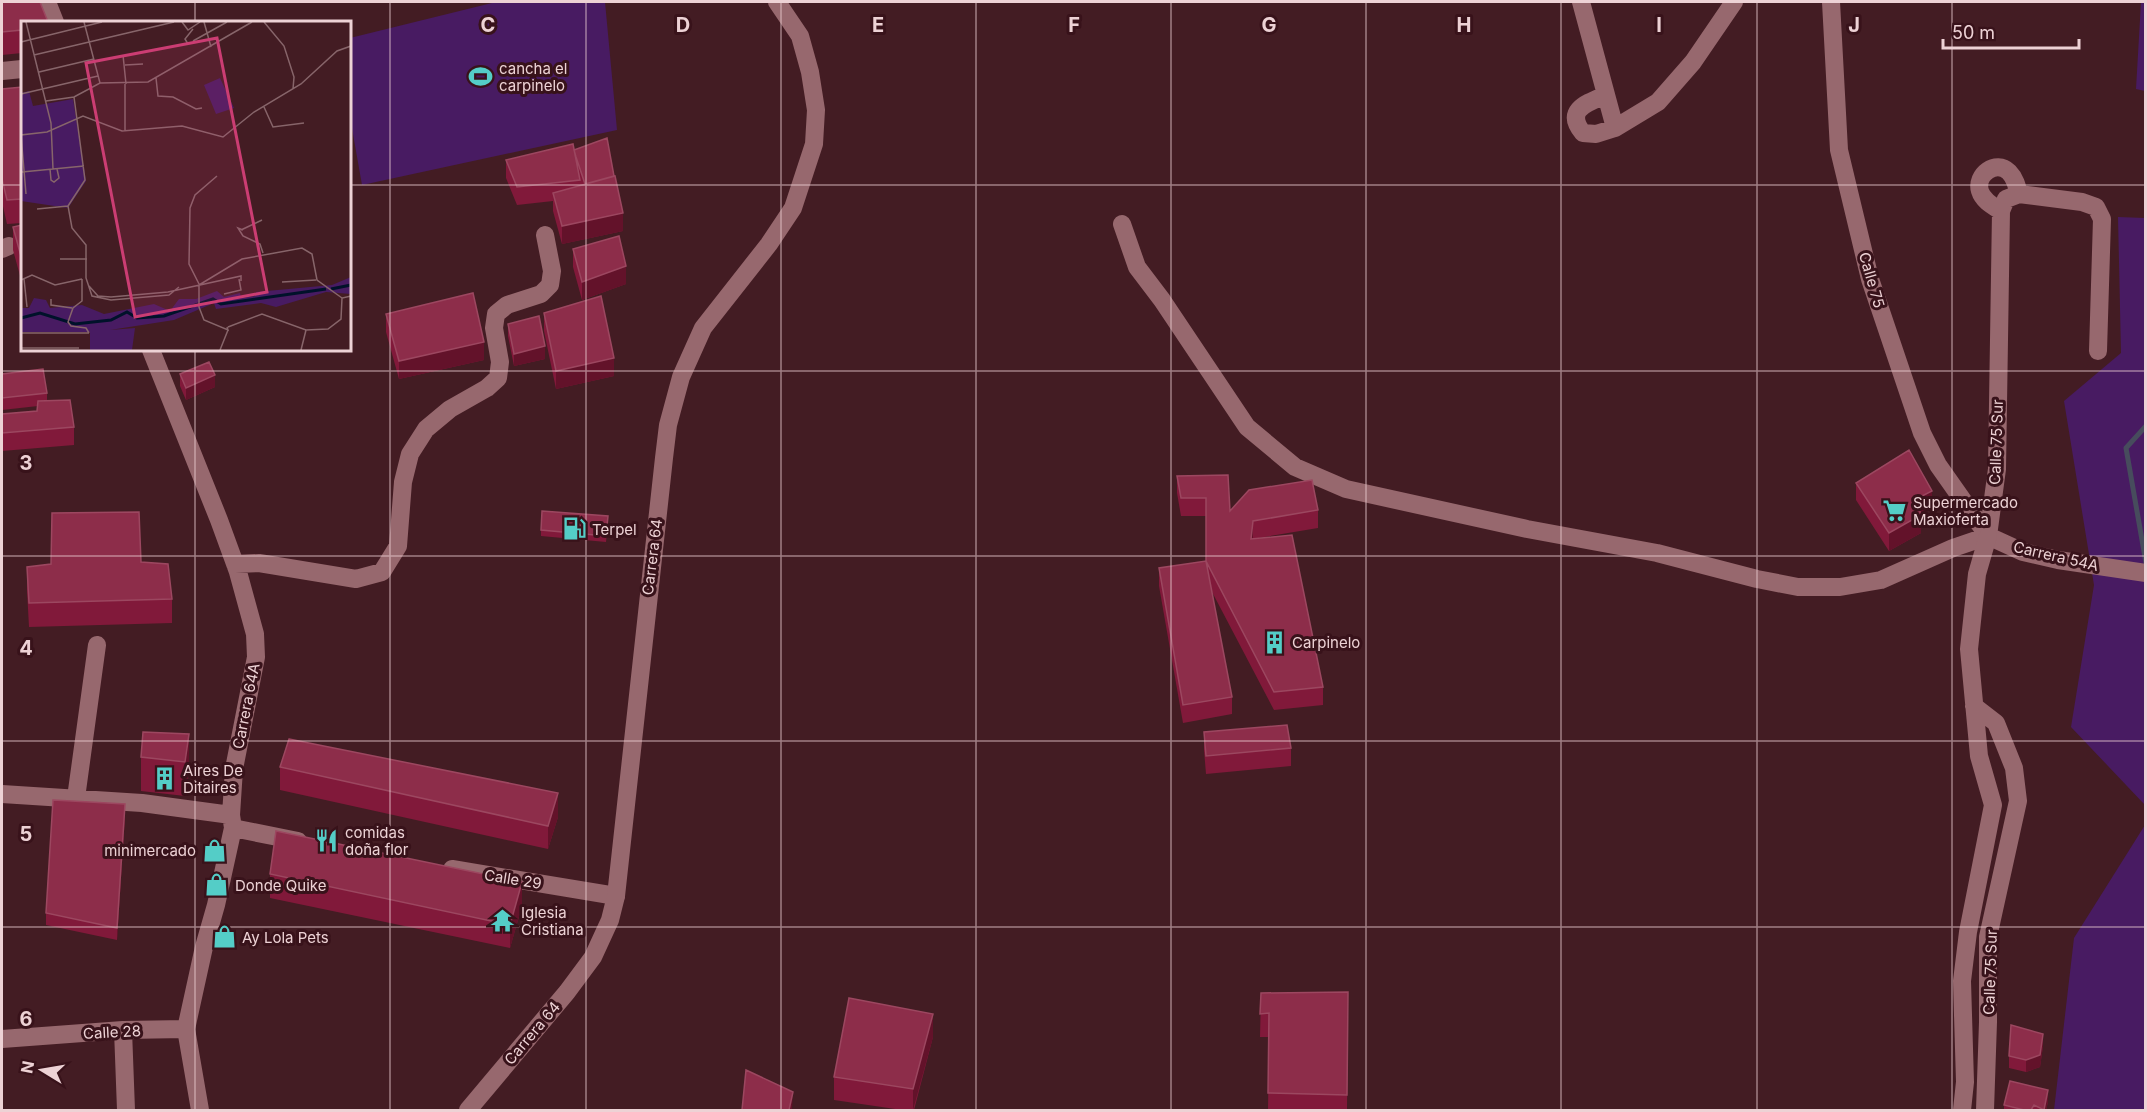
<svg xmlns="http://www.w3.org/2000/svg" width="2147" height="1112" viewBox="0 0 2147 1112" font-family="Inter,sans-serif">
	<rect width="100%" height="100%" fill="#431c23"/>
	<path fill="#481b62" d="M496 2H605L617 130 362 185 350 117V38Z
		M2141 2H2145V91L2136 89Z
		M2118 217 2145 218V805L2071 727 2094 585 2064 401 2121 353Z
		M2145 825V1110H2054L2074 938Z"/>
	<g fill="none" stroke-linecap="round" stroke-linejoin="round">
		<path stroke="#474c5d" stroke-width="5" d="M2146 426 2126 448 2146 563"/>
		<path stroke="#97686e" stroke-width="18" d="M47 2 55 22
			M1581 2 1615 128
			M1831 2 1839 150 1870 279 1922 433 1938 465 1988 536
			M2 71 22 69
			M1606 95C1587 103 1564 110 1583 133L1596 134 1615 128 1658 102 1693 62 1734 2
			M2001 211C1993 206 1983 201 1980 191 1975 175 1996 159 2009 172 2015 178 2017 186 2019 194
			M1122 224 1137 267 1162 300 1247 427 1295 467 1346 489 1527 529 1657 553 1757 579 1798 587H1840L1881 580 1953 548 1988 536
			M2 249 9 246
			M151 350 219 520 238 572 255 634 256 657 234 769 231 815 233 828 216 905 204 947 186 1029 200 1110
			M1988 536 1997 469 2001 211 2006 199 2019 194 2082 202 2096 207 2102 219 2098 351
			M1988 536 2023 552 2058 560 2146 573
			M235 564 259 563 356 579 382 572 398 546 403 482 410 454 426 429 450 409 487 388 498 378 500 362 494 328 496 314 507 305 541 294 550 285 552 271 545 235
			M2 794 142 803 231 815
			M76 798 97 645
			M233 828 298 841
			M452 869 616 896
			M123 1030 126 1110
			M2 1039 123 1030 186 1029"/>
		<path stroke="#97686e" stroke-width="18" d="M1974 706 1996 723 2014 768 2018 801 1988 937V1022L1985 1110
			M468 1110 567 992 593 957 610 920 616 896 664 458 668 425 681 377 703 328 769 244 793 208 814 144 816 110 810 72 800 36 777 2
			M1962 1110 1965 1082 1962 981 1968 932 1993 805 1979 756 1969 649 1977 574 1988 536"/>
	</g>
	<path fill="#81193a" d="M2 2 22 22V53L2 55Z
		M22 87V223L7 224 2 202V89Z
		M574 150 623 231 562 244 553 211V201L517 205 506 178V160Z
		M22 225V283L13 250V227Z
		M573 249 626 284 582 300 573 267Z
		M544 313 614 376 556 389 544 331Z
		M386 314 484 360 399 379 386 332Z
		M508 324 545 359 514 366 508 336Z
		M2 374 47 393V401L74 427V445L2 451V414L37 411 38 406 2 410Z
		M180 374 215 387 186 400 180 386Z
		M1177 476 1230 511 1318 510V528L1253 539 1323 687V705L1274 710 1211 590 1232 697V714L1183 723 1159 586V568L1206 561V516H1181L1177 493Z
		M1856 483 1932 509 1922 513 1921 516V533L1889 551 1856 500Z
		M608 522 606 542 541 536V530Z
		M141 562 172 599V623L29 627 27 590V567Z
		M1204 732 1291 748V766L1206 774 1204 750Z
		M189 734V768L185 796 141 791V757Z
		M280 767 558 817 548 849 280 790Z
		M125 816 117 940 46 925V913Z
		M270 874 522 906 510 948 270 898Z
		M1261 993 1348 1015 1347 1110H1268L1269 1037H1260Z
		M933 1037 914 1110H902L834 1100V1077Z
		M2043 1046 2040 1067 2026 1072 2009 1068V1056Z
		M2048 1102 2046 1110H2001L2004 1109V1105Z"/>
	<path fill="#63122a" d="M623 213V231L562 244V226Z
		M626 266V284L582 300V282Z
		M484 342V360L399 379V361Z
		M545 346V359L514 366V354Z
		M614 358V376L556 389V371Z
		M215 375V387L186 400V388Z
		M1932 491V509L1922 513 1921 516V533L1889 551V533L1922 496Z
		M1253 521V539L1251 557V539Z
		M189 734V768L185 796V762Z
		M558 793V817L548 849V826Z
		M125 804V816L117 940V928Z
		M522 882V906L510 948V925Z
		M933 1014V1037L913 1110V1089Z
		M2043 1034V1046L2040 1067 2026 1072V1060Z
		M2048 1090V1102L2046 1110H2044Z
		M793 1092 792 1110H789Z"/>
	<path fill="#8d2d4a" stroke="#9c4760" stroke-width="1.5" d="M2 2H40L48 22H22V30L2 32Z
		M22 87V199L7 200 2 179V89Z
		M607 138 614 176 585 184 576 157 574 150Z
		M573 144 580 180 517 187 506 160Z
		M615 176 623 213 562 226 553 193Z
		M22 225V260L13 227Z
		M619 236 626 266 582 282 573 249Z
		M473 293 484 342 399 361 386 314Z
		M601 296 614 358 556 371 544 313Z
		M539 316 545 346 514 354 508 324Z
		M209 362 215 375 186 388 180 374Z
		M43 369 47 393 2 398V374Z
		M70 400 74 427 2 433V414L37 411 38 401Z
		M1909 450 1932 491 1922 496 1918 505 1921 515 1889 533 1856 483Z
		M1228 475 1230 511 1249 490 1312 480 1318 510 1253 521 1251 539 1292 535 1323 687 1274 692 1206 561V498H1181L1177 476Z
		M542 511 608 516 606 536 541 530Z
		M139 512 141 562 168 564 172 599 29 603 27 567 51 564 52 513Z
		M1206 561 1232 697 1183 705 1159 568Z
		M1287 725 1291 748 1206 756 1204 732Z
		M143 732 189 734 185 762 141 757Z
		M289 739 558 793 548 826 280 767Z
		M53 800 125 804 117 928 46 913Z
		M276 831 522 882 510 925 270 874Z
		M1348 992 1347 1095 1268 1093 1269 1013 1260 1014 1261 993Z
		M849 998 933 1014 913 1089 834 1077Z
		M2011 1025 2043 1034 2040 1055 2026 1060 2009 1056Z
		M746 1070 793 1092 789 1110H742Z
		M2010 1081 2048 1090 2044 1110 2034 1105 2031 1110H2024L2004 1105Z"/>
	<path fill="none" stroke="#edd2d5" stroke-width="1.5" stroke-opacity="0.55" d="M195 2V22M390 2V1110M586 2V1110M781 2V1110M976 2V1110M1171 2V1110M1366 2V1110M1561 2V1110M1757 2V1110M1952 2V1110M2 185H22M350 185H2146M195 350V1110M2 371H2146M2 556H2146M2 741H2146M2 927H2146"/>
	<defs>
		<symbol id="stadium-bare" viewBox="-9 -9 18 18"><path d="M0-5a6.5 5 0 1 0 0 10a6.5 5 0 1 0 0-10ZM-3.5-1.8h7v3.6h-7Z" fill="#54cdc7" stroke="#38121a" stroke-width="2.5" paint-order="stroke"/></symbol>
		<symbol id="supermarket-bare" viewBox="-9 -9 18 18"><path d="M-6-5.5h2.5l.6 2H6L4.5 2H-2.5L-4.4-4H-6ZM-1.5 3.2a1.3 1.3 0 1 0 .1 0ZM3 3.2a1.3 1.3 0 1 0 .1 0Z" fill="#54cdc7" stroke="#38121a" stroke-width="2.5" paint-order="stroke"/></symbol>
		<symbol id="fuel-bare" viewBox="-9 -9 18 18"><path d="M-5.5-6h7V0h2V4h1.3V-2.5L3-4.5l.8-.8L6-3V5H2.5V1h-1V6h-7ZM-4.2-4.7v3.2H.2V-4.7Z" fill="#54cdc7" stroke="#38121a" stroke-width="2.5" paint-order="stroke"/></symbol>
		<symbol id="building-bare" viewBox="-9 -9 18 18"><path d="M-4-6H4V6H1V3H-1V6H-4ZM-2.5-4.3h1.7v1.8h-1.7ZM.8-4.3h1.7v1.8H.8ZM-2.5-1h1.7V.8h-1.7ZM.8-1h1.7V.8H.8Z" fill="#54cdc7" stroke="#38121a" stroke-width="2.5" paint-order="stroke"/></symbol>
		<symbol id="restaurant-bare" viewBox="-9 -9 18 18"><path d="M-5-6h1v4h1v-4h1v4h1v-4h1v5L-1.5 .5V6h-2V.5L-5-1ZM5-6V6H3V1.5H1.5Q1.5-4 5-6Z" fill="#54cdc7" stroke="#38121a" stroke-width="2.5" paint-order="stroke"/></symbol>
		<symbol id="shop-bare" viewBox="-9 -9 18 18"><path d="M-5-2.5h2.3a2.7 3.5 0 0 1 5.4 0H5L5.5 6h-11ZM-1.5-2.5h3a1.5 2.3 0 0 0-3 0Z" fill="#54cdc7" stroke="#38121a" stroke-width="2.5" paint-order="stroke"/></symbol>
		<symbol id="temple-bare" viewBox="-9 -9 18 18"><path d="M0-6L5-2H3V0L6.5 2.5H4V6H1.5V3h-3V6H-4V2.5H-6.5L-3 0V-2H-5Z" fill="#54cdc7" stroke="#38121a" stroke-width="2.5" paint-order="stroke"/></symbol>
	</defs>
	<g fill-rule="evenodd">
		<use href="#stadium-bare" x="464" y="60" width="33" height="33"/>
		<use href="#supermarket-bare" x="1878" y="494" width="33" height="33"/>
		<use href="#fuel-bare" x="558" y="512" width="33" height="33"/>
		<use href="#building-bare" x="1258" y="626" width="33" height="33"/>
		<use href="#building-bare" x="148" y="762" width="33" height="33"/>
		<use href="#restaurant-bare" x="310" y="824" width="33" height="33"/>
		<use href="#shop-bare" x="198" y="834" width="33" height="33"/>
		<use href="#shop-bare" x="200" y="868" width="33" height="33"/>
		<use href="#temple-bare" x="486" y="904" width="33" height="33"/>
		<use href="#shop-bare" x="208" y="920" width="33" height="33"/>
	</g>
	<g text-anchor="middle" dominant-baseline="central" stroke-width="6" stroke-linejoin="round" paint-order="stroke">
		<g font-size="15" fill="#edd2d5" stroke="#38121a" text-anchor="start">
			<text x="499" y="68">cancha el<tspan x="499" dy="17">carpinelo</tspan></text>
			<text x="1913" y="502">Supermercado<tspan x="1913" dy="17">Maxioferta</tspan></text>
			<text x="592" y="529">Terpel</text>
			<text x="1292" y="642">Carpinelo</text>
			<text x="183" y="770">Aires De<tspan x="183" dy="17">Ditaires</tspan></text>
			<text x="345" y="832">comidas<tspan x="345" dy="17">doña flor</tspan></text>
			<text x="196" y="850" text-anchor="end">minimercado</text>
			<text x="235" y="885">Donde Quike</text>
			<text x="521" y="912">Iglesia<tspan x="521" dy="17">Cristiana</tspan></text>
			<text x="242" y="937">Ay Lola Pets</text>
		</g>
		<g font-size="15" fill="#edd2d5" stroke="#38121a">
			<text transform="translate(1872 280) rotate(74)">Calle 75</text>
			<text transform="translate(1996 442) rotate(-88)">Calle 75 Sur</text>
			<text transform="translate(2056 556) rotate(13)">Carrera 54A</text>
			<text transform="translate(652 557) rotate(-83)">Carrera 64</text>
			<text transform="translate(246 706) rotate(-79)">Carrera 64A</text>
			<text transform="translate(513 879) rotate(9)">Calle 29</text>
			<text transform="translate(1990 972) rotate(-88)">Calle 75 Sur</text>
			<text transform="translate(112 1032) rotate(-3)">Calle 28</text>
			<text transform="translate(532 1033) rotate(-50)">Carrera 64</text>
		</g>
	</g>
	<g transform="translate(21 21)">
		<rect width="330" height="330" fill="#431c23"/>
		<path d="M199 57 213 87 195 93 183 64ZM8 70 12 85 52 78 65 160 47 187 0 180V72ZM330 256V273L305 271 255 286 240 282 195 288 193 282 153 299 89 309 114 307 111 329H69V311H0V287H8L13 277 25 279 29 287 61 284 83 293 133 283 149 290 158 278H175L196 270 203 276 219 272 220 277 234 275 235 271 311 264Z" fill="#481b62"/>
		<path fill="none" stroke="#00122a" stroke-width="3" d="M310 268 330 264M0 297 19 292 54 303 90 299 106 291 116 297 143 295 192 278 200 283 305 268"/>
		<path fill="none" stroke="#87656a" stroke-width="1.5" d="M5 1 30 102 32 148M63 1 79 62M161 1 167 9 179 1M183 1 190 26M243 1 263 25 273 56 272 68M172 20 206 1M0 21 81 1M167 23 164 18 172 8M13 34 153 1M102 34 105 63M104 44 122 43M18 51 73 38M135 57 137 75 152 76 175 88 181 87M104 63V110M0 73 77 55M53 76 64 159 47 185 51 207 65 224V257L71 275 90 279 148 274 158 266M25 80 53 76 79 62 127 61 231 1M243 86 252 106 283 102M29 148 30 159 33 161 38 157 36 148M1 151 63 145M5 173 0 114 26 111 62 95 101 110 161 105 202 116 233 91 280 63 316 30 330 25M16 188 47 185M220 209 241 199M222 209 217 207 222 215 239 223 242 232M39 238H66M3 258 6 286M61 258V280L52 287 47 301 50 305 65 307 68 312M0 259 11 254 34 264 61 258M261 261 295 259M178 263 168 243 169 187 174 174 196 155M178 264 221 238 281 227 291 233 296 259 321 277M178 264V286L183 299 207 309 206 306M68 265 77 275 90 276 147 271 220 255V260M203 273 220 269 218 258M30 278V284L51 287M207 306 241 293 285 309 307 308 320 298 321 277 330 275M0 312H68M0 327H58M199 329 207 309M280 329 285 309"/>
		<path fill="#cb3d73" fill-opacity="0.15" stroke="#cb3d73" stroke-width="3" d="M196 17 246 271 114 296 65 42Z"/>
		<rect width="330" height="330" fill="none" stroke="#edd2d5" stroke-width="3"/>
	</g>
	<g font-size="20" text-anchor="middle" font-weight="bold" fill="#edd2d5" stroke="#38121a" stroke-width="6" stroke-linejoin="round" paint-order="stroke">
		<text x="488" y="32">C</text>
		<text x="683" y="32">D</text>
		<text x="878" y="32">E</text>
		<text x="1074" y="32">F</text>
		<text x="1269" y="32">G</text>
		<text x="1464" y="32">H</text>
		<text x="1659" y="32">I</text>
		<text x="1854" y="32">J</text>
		<text x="26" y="470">3</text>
		<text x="26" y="655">4</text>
		<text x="26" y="841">5</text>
		<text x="26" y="1026">6</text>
	</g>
	<rect width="2147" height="1112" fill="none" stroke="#edd2d5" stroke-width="6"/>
	<g transform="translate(42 1070) rotate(281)" stroke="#38121a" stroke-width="4.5" paint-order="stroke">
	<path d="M0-4.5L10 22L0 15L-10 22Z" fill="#edd2d5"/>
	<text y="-9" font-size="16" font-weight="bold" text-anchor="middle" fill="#edd2d5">N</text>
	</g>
	<path d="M1943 39v9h136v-9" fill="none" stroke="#edd2d5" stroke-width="3"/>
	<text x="1952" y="39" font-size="18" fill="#edd2d5" stroke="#38121a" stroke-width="4.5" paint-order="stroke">50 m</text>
</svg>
